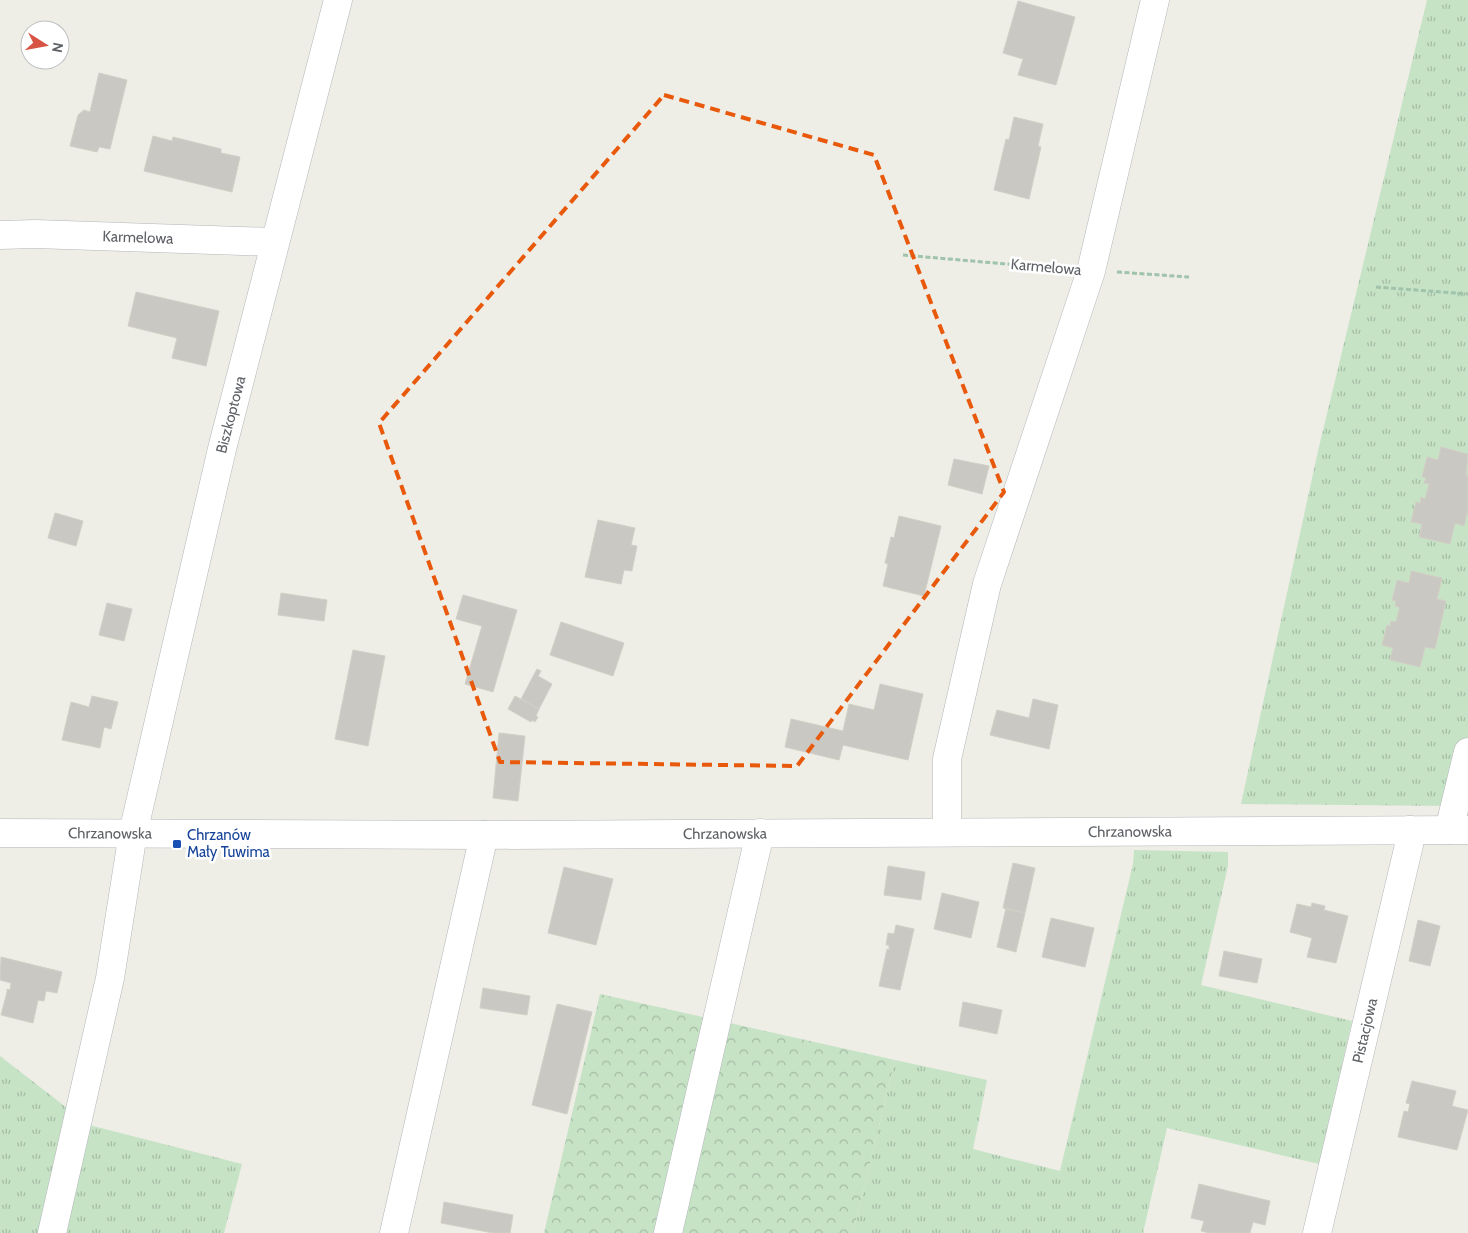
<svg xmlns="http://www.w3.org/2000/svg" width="1468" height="1233" viewBox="0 0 1468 1233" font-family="Cabin,sans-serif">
	<defs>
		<pattern id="grass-tufts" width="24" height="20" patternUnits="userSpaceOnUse" patternTransform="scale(1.25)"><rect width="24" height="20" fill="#c6e3c6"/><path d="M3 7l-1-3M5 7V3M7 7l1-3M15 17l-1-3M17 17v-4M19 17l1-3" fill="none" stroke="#a4bba4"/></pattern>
		<pattern id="forest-crowns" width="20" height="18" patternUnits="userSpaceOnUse" patternTransform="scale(1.25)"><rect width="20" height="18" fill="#c6e3c6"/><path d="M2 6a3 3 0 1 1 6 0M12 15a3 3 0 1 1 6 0" fill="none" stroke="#a4bba4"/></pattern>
	</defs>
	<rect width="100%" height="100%" fill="#eeede6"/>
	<path fill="url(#grass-tufts)" d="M1427 0H1468V751L1455 806 1241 804 1318 451Z
		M1134 850 1228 852V866L1201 985 1352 1021 1319 1164 1167 1128 1143 1233H853L895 1060 987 1080 973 1149 1060 1171 1133 864Z
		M0 1056 89 1125 242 1164 224 1233H0Z"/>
	<path fill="url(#forest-crowns)" d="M600 994 895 1060 853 1233H544Z"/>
	<path fill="#cac8c3" stroke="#d2cfc5" d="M1018 1 1075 17 1056 85 1018 75 1023 59 1003 53Z
		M99 73 127 80 110 149 99 147 97 152 70 146 78 115 84 110 90 112Z
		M1014 117 1043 124 1038 146 1041 147 1029 199 994 190 1006 139 1009 140Z
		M153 136 172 141 173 137 221 149V153L240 157 232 192 144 171Z
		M136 292 219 311 206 366 172 358 177 338 128 326Z
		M1441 447 1468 454 1466 475 1468 476V510L1464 526 1455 523 1450 544 1419 537 1422 524 1411 522 1416 502 1420 503 1421 497 1425 499 1429 484 1424 483 1426 478 1422 477 1427 457 1438 460Z
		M954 459 989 466 982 494 948 485Z
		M55 513 83 521 76 546 48 538Z
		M899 516 941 526 924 596 883 586 888 564 885 563 891 537 894 538Z
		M598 520 635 528 631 545 637 546 632 571 624 570 621 584 585 577Z
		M1411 571 1442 578 1437 599 1446 601 1435 649 1425 647 1420 667 1390 660 1393 648 1382 645 1387 625 1390 626 1391 621 1396 622 1399 610V607L1395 606 1396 601 1392 600 1397 581V580L1409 583Z
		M281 593 327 600 324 621 278 615Z
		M463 595 517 610 493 692 465 684 482 626 456 619Z
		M107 603 132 609 124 641 99 635Z
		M561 622 624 643 613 676 550 655Z
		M353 650 385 656 368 746 335 739Z
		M537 669 541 671 538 676 552 684 539 709 521 699Z
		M880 684 923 694 908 760 843 745 839 760 785 747 791 719 843 731 849 704 874 710Z
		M92 696 118 702 111 729 104 727 100 748 62 740 71 702 89 707Z
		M515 696 539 709 536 716 538 717 535 722 532 720 531 722 508 709Z
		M1033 699 1058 705 1049 749 990 735 997 710 1029 718Z
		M499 733 525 736 518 801 493 798Z
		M1013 863 1035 868 1025 913 1003 908Z
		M888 866 925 872 921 900 884 895Z
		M564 867 613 879 596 945 548 933Z
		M942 893 979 902 971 938 934 929Z
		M1312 903 1325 906 1324 910 1348 916 1336 963 1307 957 1312 938 1290 932 1297 904 1311 907Z
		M1006 908 1025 913 1016 952 997 947Z
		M1051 918 1094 928 1085 967 1042 957Z
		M1418 920 1440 926 1430 966 1409 961Z
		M896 925 914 929 900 990 879 986 887 949 889 950V945H886L888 933 894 934Z
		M1224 951 1262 959 1257 983 1219 976Z
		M1 957 62 972 57 993 46 991 44 1001 38 1000 33 1023 1 1015 7 992V989L10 990 11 983 0 980Z
		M483 988 530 996 527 1015 480 1008Z
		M963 1002 1002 1010 997 1034 959 1026Z
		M557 1004 592 1012 567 1114 532 1105Z
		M1412 1081 1456 1091 1452 1106 1468 1110 1457 1150 1398 1137 1404 1111 1408 1112 1410 1104 1406 1103Z
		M1199 1184 1270 1201 1265 1225 1253 1222 1250 1233H1209L1201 1231 1204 1221 1191 1218Z
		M444 1202 513 1215 510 1233H493L441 1223Z"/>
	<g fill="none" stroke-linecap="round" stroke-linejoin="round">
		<defs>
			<g id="minor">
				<path id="s1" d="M0 235 35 234 274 242"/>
				<path d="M1449 830 1468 752"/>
				<path d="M947 832V759L987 584 1091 271 1155 0"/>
				<path id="s2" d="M0 833 484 835 1468 830"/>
				<path id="s3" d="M52 1233 110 978 133 833 222 449 338 0"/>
				<path d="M394 1233 484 835"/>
				<path d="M668 1233 760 833"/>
				<path id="s4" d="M1317 1233 1409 845 1410 830"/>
			</g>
		</defs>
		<use href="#minor" stroke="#b3b6b9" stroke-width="29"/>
		<path stroke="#9fc3ab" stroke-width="3" stroke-dasharray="5 2.5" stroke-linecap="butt" d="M903 255 1064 269
			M1117 272 1189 277
			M1376 287 1468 294"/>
		<use href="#minor" stroke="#fff" stroke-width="28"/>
	</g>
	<path fill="none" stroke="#e8590c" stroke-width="4" stroke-dasharray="10 6" stroke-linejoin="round" d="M664 95 874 155 1004 492 797 766 500 762 379 423Z"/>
	<rect fill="#1a4fb4" stroke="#fff" stroke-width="2" x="172" y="839" width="10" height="10" rx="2.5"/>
	<g text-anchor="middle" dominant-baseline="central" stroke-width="5" stroke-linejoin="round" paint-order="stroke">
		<g font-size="15" fill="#5e6165" stroke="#fff">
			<text stroke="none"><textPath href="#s1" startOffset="138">Karmelowa</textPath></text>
			<text transform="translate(1046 267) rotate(5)">Karmelowa</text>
			<text stroke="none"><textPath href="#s3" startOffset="838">Biszkoptowa</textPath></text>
			<text stroke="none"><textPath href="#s2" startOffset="1130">Chrzanowska</textPath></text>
			<text stroke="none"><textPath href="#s2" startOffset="110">Chrzanowska</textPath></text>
			<text stroke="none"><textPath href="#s2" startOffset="725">Chrzanowska</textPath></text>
			<text stroke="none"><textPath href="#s4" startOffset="208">Pistacjowa</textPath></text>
		</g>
		<g font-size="15" fill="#164399" stroke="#fff" text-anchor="start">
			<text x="187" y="835">Chrzanów<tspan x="187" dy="17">Mały Tuwima</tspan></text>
		</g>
	</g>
	<g transform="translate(45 45) rotate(101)"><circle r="24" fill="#ffffff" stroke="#bfc0c1"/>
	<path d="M0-4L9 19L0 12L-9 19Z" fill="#d75344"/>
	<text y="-8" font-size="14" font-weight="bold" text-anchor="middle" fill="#5e6165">N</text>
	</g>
</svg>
